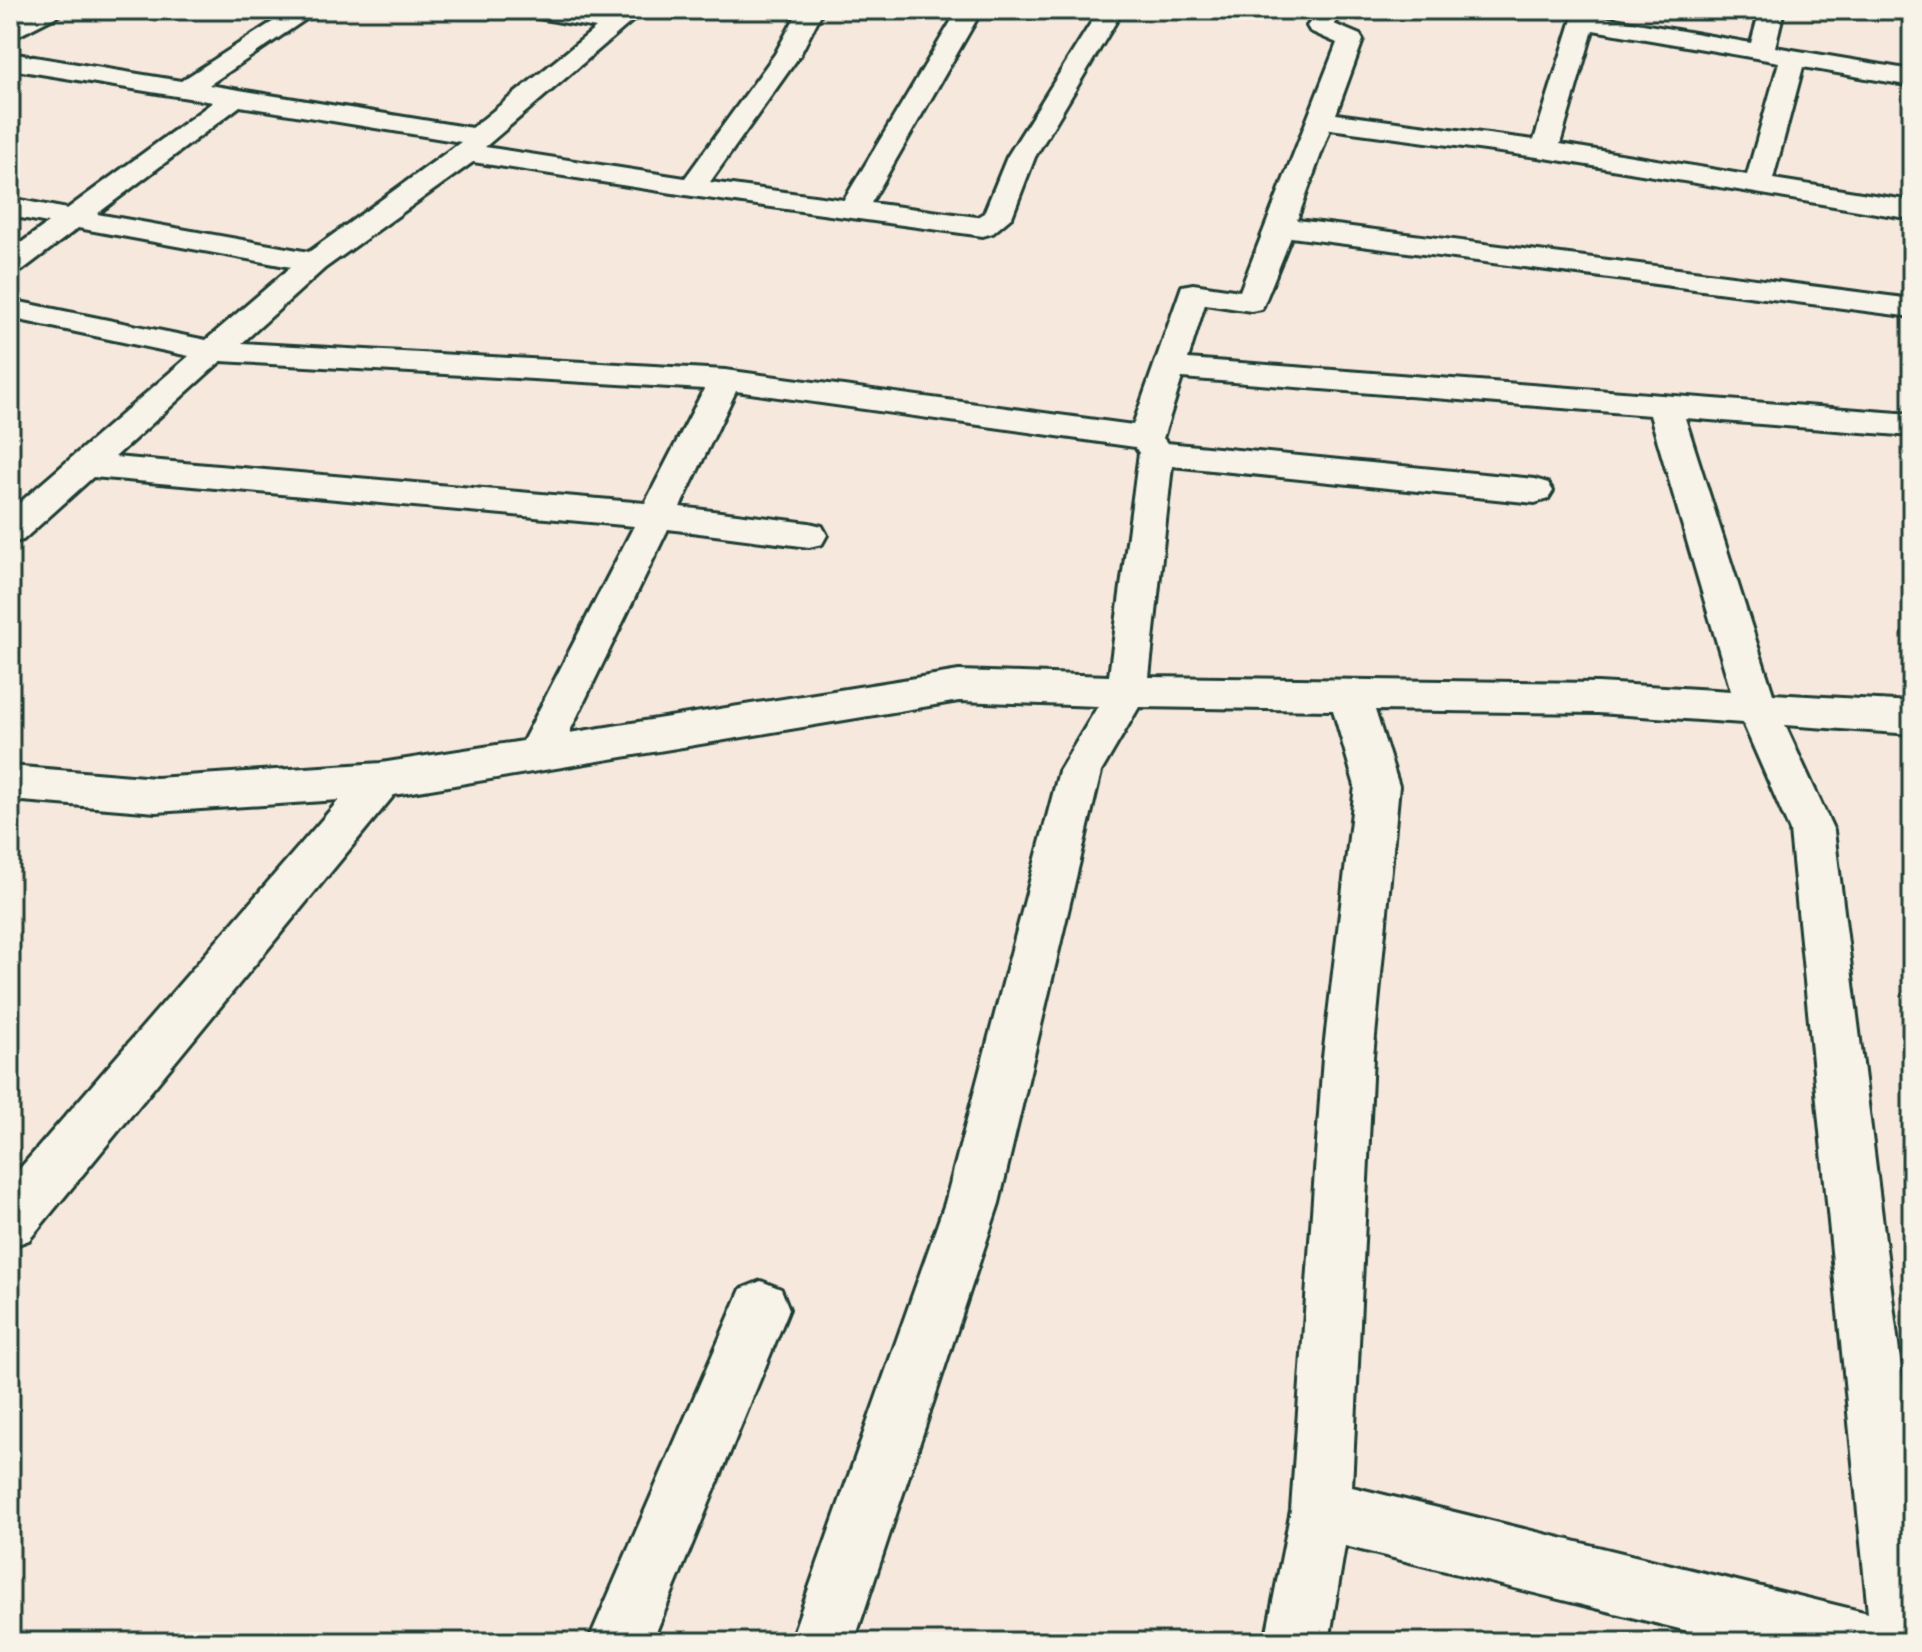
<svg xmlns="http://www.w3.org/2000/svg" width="1922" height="1652" viewBox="0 0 1922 1652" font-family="Dekko,sans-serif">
	<rect width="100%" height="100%" fill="#f7e8dd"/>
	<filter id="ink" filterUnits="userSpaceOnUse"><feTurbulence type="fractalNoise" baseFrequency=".0125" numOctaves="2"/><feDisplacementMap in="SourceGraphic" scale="16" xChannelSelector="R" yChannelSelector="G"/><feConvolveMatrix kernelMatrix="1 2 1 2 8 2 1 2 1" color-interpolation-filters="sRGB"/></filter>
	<g filter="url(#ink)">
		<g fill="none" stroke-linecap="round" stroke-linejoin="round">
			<defs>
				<path id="minor" d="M33 10H63L59 15 10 40V23Z
					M291 10H309L312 15 209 85 472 128 596 28 532 17 524 15 520 10H575L611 16 618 10H645L485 147 685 178 775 54 799 10H823L800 55 710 182 844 200 958 10H982L871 203 977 217 984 213 1007 157 1099 10H1123L1035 157 1012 217 993 233 983 236 692 196 473 162 325 268 242 343 725 370 1133 425 1182 286 1193 284 1240 291 1337 43 1310 31 1307 26 1321 10H1346L1334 24 1360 35 1363 40 1336 114 1534 140 1575 10H1599L1597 16 1751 43 1760 10H1784L1775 47 1912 70V86L1803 67 1773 179 1912 201V219L1545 158 1330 129 1297 220 1912 299V317L1291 237 1262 309 1251 311 1205 304 1188 359 1912 414V436L1685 418 1773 694 1912 702V734L1785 725 1834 831 1912 1457V1642H1732L1345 1546 1329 1642H1265L1291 1510 1323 1057 1355 786 1333 710 1139 707 1101 772 999 1203 854 1642H790L945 1203 1059 771 1098 706 959 701 394 795 29 1240 10 1247V1180L339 800 156 812 10 800V766L156 778 381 763 523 741 634 526 93 477 23 540 10 543V511L189 356 10 318V300L206 340 291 267 78 228 21 271 10 274V251L48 223 10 216V198L67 209 213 102 10 69V53L181 81ZM1593 30 1779 62 1747 175 1560 144ZM240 106 461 142 309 252 97 214ZM221 361 704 389 645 503 115 457ZM1182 378 1650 415 1731 691 1598 683 1149 677 1172 466 1535 503 1548 499 1553 491 1548 483 1535 479 1167 443 1163 438ZM736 391 1135 447 1139 453 1109 676 959 671 569 733 668 529 809 547 822 544 827 535 822 526 809 523 680 507ZM1375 710 1598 713 1743 723 1790 831 1868 1613 1352 1487 1373 1057 1399 786Z
					M761 1281 781 1289 789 1309 652 1642H588L741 1289Z"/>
			</defs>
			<use href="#minor" stroke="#1f3d34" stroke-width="6"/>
			<use href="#minor" fill="#f7f3e8" fill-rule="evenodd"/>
		</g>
	</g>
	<rect width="1922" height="1652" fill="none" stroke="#f7f3e8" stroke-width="40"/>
	<rect x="20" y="20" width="1882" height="1612" fill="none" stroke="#1f3d34" stroke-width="3" filter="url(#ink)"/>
</svg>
